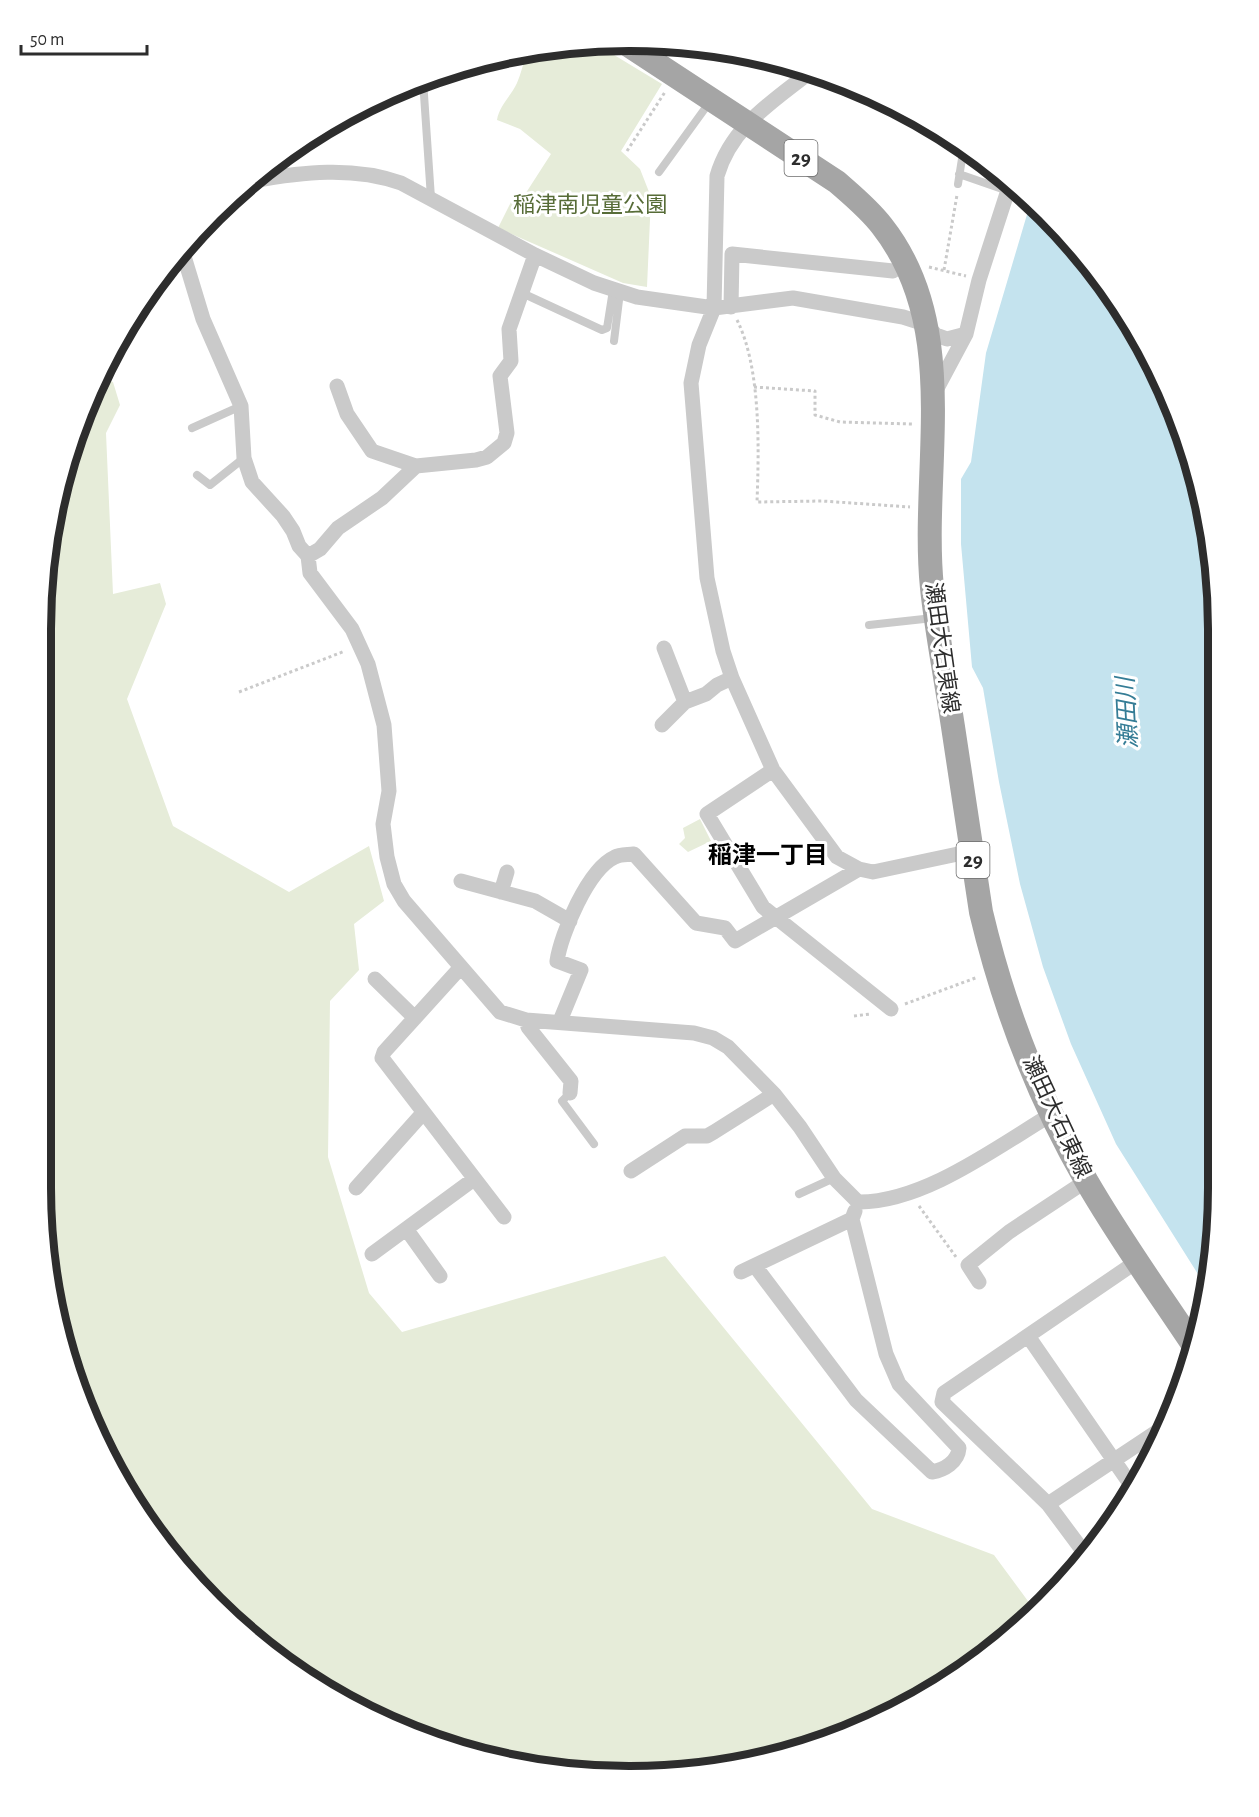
<svg xmlns="http://www.w3.org/2000/svg" width="1259" height="1817" viewBox="0 0 1259 1817" font-family="'Alegreya Sans','Noto Sans JP',sans-serif">
	<rect width="100%" height="100%" fill="#fff"/>
	<path fill="#e6ecd9" d="M596 44 662 84 621 151 640 169 651 197 647 287 623 283 498 228 514 196 522 199 551 154 520 129 497 120C499 106 511 96 517 83 521 74 523 64 526 55L531 58 537 50 558 48 569 55 574 46Z
		M100 377 113 382 120 405 106 433 113 594 160 583 166 604 127 699 173 826 289 892 369 846 384 901 354 924 359 970 330 1001 328 1157 369 1293 402 1332 665 1256 872 1509 994 1555 1036 1612 957 1677 890 1716 744 1765 630 1776 553 1772 404 1732 335 1697 241 1631 140 1514 85 1413 61 1340 41 1187V629L52 515 72 440Z
		M700 819 711 841 688 852 679 844 685 838 683 828Z"/>
	<path fill="#c4e3ee" d="M1031 201 1046 213 1119 302 1158 369 1207 515 1218 629V1187L1208 1290 1116 1144 1071 1044 1043 967 1020 884 999 782 983 688 972 667 961 544V479L971 462 986 353Z"/>
	<g fill="none" stroke-linecap="round" stroke-linejoin="round">
		<path stroke="#cacaca" stroke-width="3" stroke-dasharray="3 3" stroke-linecap="butt" d="M627 151 665 92
			M289 159 292 148
			M929 267 966 276
			M944 270 957 195
			M737 320C761 368 759 448 757 502L822 501 910 507
			M754 387 815 391V415L840 422 913 424
			M239 692 345 651
			M905 1004 978 977
			M854 1016 870 1014
			M919 1206 956 1257"/>
		<path stroke="#cacaca" stroke-width="8" d="M423 80 431 198
			M659 172 709 103
			M959 174 1008 191
			M958 184 964 146
			M522 293 602 330 607 328 613 290
			M614 341 620 292
			M192 428 241 406
			M197 475 210 485 244 458
			M869 625 933 618
			M570 1093 562 1101 594 1144
			M799 1194 834 1178"/>
		<path stroke="#cacaca" stroke-width="15" d="M810 72C772 102 731 127 717 176L714 308 699 345 691 383 707 578 723 651 732 678 773 770 837 857 859 869 873 872 972 851
			M252 181C302 172 353 166 401 183L535 255 594 283 637 297 714 308 793 298 903 317 925 324 936 335 947 339 966 334
			M183 253 203 319 241 406 244 458 252 482 283 516 293 531 299 546 308 556 310 573 352 629 368 664 384 725 389 791 383 824 387 857 394 884 404 901 500 1012 526 1020 694 1033 713 1038 728 1047 774 1094 800 1127 834 1178 858 1202C923 1203 997 1147 1052 1114
			M731 307 732 254 893 271
			M337 386 347 414 372 451 416 466
			M934 394 966 334 979 280 1010 184
			M308 556 320 549 338 528 382 498 416 466 476 460 487 457 504 443 507 433 500 376 511 361 509 329 535 255
			M664 648 685 702
			M662 725 685 702 706 694 717 685 732 678
			M773 770 707 814 763 907 891 1009
			M461 881 535 901 570 921
			M501 892 507 872
			M461 967 384 1052 382 1058 504 1217
			M375 979 415 1018
			M526 1020 528 1027 571 1081 570 1093
			M560 1021 581 970 557 961C561 934 588 869 615 857 620 854 628 855 634 854L696 923 725 928 735 941 859 869
			M631 1171 685 1136H707L714 1132 774 1094
			M356 1188 423 1113
			M407 1230 440 1276
			M372 1254 474 1179
			M755 1266 856 1400 932 1472C944 1470 958 1462 959 1448L899 1384 886 1354 852 1219
			M741 1272 852 1219 855 1211
			M979 1282 968 1265 1009 1232 1086 1181
			M1028 1336 1133 1488
			M1048 1504 1167 1425
			M1086 1555 1048 1504 942 1402 944 1393 1136 1262"/>
		<path stroke="#a5a5a5" stroke-width="24" d="M622 41 837 182C853 196 869 209 882 226 963 329 920 469 932 588 936 626 943 663 949 701 960 771 970 841 981 912 1003 1005 1039 1099 1087 1182 1120 1239 1158 1292 1194 1346"/>
	</g>
	<g text-anchor="middle" dominant-baseline="central" stroke-width="6" stroke-linejoin="round" paint-order="stroke">
		<g fill="#fff" stroke="#6c6c6c" stroke-width="1.5">
			<rect x="784.5" y="140" width="33" height="36" rx="4.5"/>
			<rect x="956.5" y="842" width="33" height="36" rx="4.5"/>
		</g>
		<g font-size="21" font-weight="bold" fill="#2d2d2d">
			<text x="801" y="158">29</text>
			<text x="973" y="860">29</text>
		</g>
		<g font-size="22" fill="#576c37" stroke="#fff">
			<text x="590" y="205">稲津南児童公園</text>
		</g>
		<g font-size="22" fill="#2d2d2d" stroke="#fff">
			<text transform="translate(942 648) rotate(82)">瀬田大石東線</text>
			<text transform="translate(1057 1117) rotate(65)">瀬田大石東線</text>
		</g>
		<g font-size="24" font-style="italic" fill="#357d96" stroke="#fff">
			<text transform="translate(1128 713) rotate(-93)">瀬田川</text>
		</g>
		<g font-size="24" font-weight="bold" fill="#000" stroke="#fff">
			<text x="768" y="856">稲津一丁目</text>
		</g>
	</g>
	<path d="M0 0H1259V1817H0ZM629 51H630A578 578 0 0 1 1208 629V1188A578 578 0 0 1 630 1766H629A578 578 0 0 1 51 1188V629A578 578 0 0 1 629 51Z" fill="#fff" fill-rule="evenodd"/>
	<path fill="none" stroke="#2d2d2d" stroke-width="8" d="M629 51H630A578 578 0 0 1 1208 629V1188A578 578 0 0 1 630 1766H629A578 578 0 0 1 51 1188V629A578 578 0 0 1 629 51Z"/>
	<path d="M21 45v9h126v-9" fill="none" stroke="#2d2d2d" stroke-width="3"/>
	<text x="30" y="45" font-size="18" fill="#2d2d2d" stroke="#ffffff" stroke-width="4.5" paint-order="stroke">50 m</text>
</svg>
